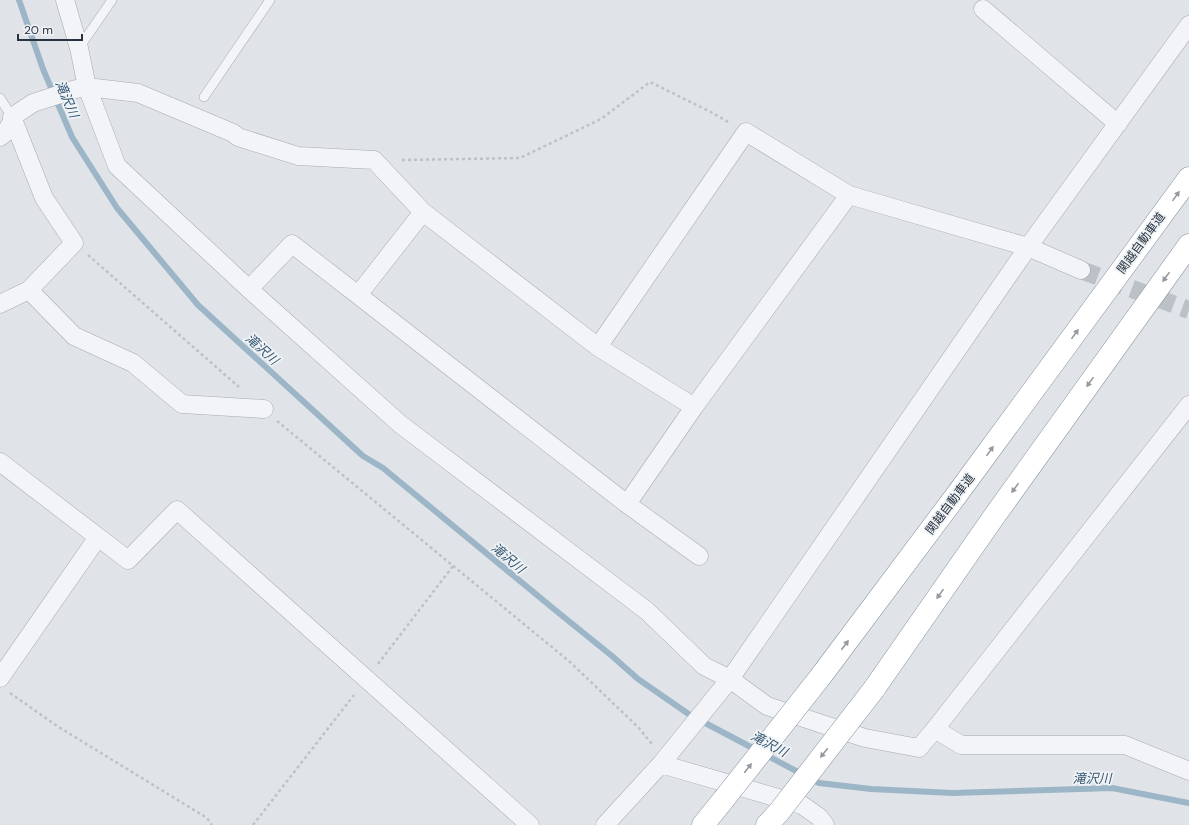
<svg xmlns="http://www.w3.org/2000/svg" width="1189" height="825" viewBox="0 0 1189 825" font-family="'DM Sans','Noto Sans JP',sans-serif">
	<rect width="100%" height="100%" fill="#e0e4e8"/>
	<g fill="none" stroke-linecap="round" stroke-linejoin="round">
		<path stroke="#9cb5c7" stroke-width="6" d="M19 0 43 69 72 137 117 208 198 305 363 456 383 468 560 614 612 656 638 679 690 715 819 783 871 789 953 793 1112 788 1189 803"/>
		<path stroke="#bbc1c6" stroke-width="18" stroke-dasharray="18 9" stroke-linecap="butt" d="M1081 270 1189 310"/>
		<defs>
			<path id="service" d="M79 48 112 0
				M204 97 270 0
				M0 98 12 117"/>
			<path id="minor" d="M65 0 79 48 87 87 117 166 249 289 400 424 647 611 704 666 730 679 767 706 865 738 919 748 935 729
				M983 9 1118 124
				M0 137 5 133 13 120
				M249 289 292 244 358 295
				M29 290 74 336 133 363 182 404 264 409
				M0 304 29 290 74 243 44 198 12 117 33 103 76 89 87 87 138 93 233 133 238 137 298 156 374 160 423 212
				M598 347 746 132 849 195 1028 247 1081 270
				M1189 405 935 729 961 745H1125L1189 771
				M694 407 598 347 423 212 358 295 627 504 694 407 849 195
				M0 462 128 560 177 510 530 825
				M627 504 699 556
				M0 678 98 537
				M661 764 802 805 819 817 825 825
				M605 825 661 764 730 679 1028 247 1189 25"/>
			<path id="motorway" d="M821 676 958 493 1189 178
				M874 689 993 518 1189 245
				M703 825 724 799
				M767 825 779 812"/>
		</defs>
		<use href="#service" stroke="#a5abb2" stroke-width="10"/>
		<use href="#minor" stroke="#a5abb2" stroke-width="19"/>
		<use href="#motorway" stroke="#88939e" stroke-width="23"/>
		<path stroke="#bec2c7" stroke-width="2.5" stroke-dasharray="3 3" stroke-linecap="butt" d="M402 160 520 158 601 119 650 82 709 111 730 123
			M88 255 239 387
			M277 421 570 662 638 727 652 744
			M378 664 453 566
			M10 693 57 726 207 818 212 825
			M253 825 354 695"/>
		<use href="#service" stroke="#f2f4f7" stroke-width="9"/>
		<use href="#minor" stroke="#f2f4f7" stroke-width="18"/>
		<use href="#motorway" stroke="#fff" stroke-width="22"/>
		<defs>
			<path id="motorway-bridge" d="M724 799 821 676
				M779 812 874 689"/>
		</defs>
		<use href="#motorway-bridge" stroke="#88939e" stroke-width="23" stroke-linecap="butt"/>
		<use href="#motorway-bridge" stroke="#fff" stroke-width="22"/>
	</g>
	<defs><path id="oneway-solid" d="M-6-.8H1V-3.2L6.5 0L1 3.2V.8H-6Z"/></defs>
	<g fill="#94999f">
		<use href="#oneway-solid" transform="translate(1176 196) rotate(-54)"/>
		<use href="#oneway-solid" transform="translate(1166 277) rotate(126)"/>
		<use href="#oneway-solid" transform="translate(1075 334) rotate(-54)"/>
		<use href="#oneway-solid" transform="translate(1090 382) rotate(126)"/>
		<use href="#oneway-solid" transform="translate(990 451) rotate(-54)"/>
		<use href="#oneway-solid" transform="translate(1015 488) rotate(126)"/>
		<use href="#oneway-solid" transform="translate(940 594) rotate(125)"/>
		<use href="#oneway-solid" transform="translate(845 645) rotate(-53)"/>
		<use href="#oneway-solid" transform="translate(824 753) rotate(128)"/>
		<use href="#oneway-solid" transform="translate(748 768) rotate(-52)"/>
	</g>
	<g text-anchor="middle" dominant-baseline="central" stroke-width="3.5" stroke-linejoin="round" paint-order="stroke">
		<g font-size="12" fill="#29333f" stroke="#eff3f6">
			<text transform="translate(1141 243) rotate(-54)">関越自動車道</text>
			<text transform="translate(950 504) rotate(-53)">関越自動車道</text>
		</g>
		<g font-size="13" font-style="italic" fill="#355671" stroke="#eff3f6">
			<text transform="translate(67 99) rotate(67)">滝沢川</text>
			<text transform="translate(262 349) rotate(42)">滝沢川</text>
			<text transform="translate(508 558) rotate(40)">滝沢川</text>
			<text transform="translate(769 744) rotate(28)">滝沢川</text>
			<text x="1092" y="778">滝沢川</text>
		</g>
	</g>
	<path d="M18 34v6h64v-6" fill="none" stroke="#29333f" stroke-width="2"/>
	<text x="24" y="34" font-size="12" fill="#29333f" stroke="#eff3f6" stroke-width="3" paint-order="stroke">20 m</text>
</svg>
